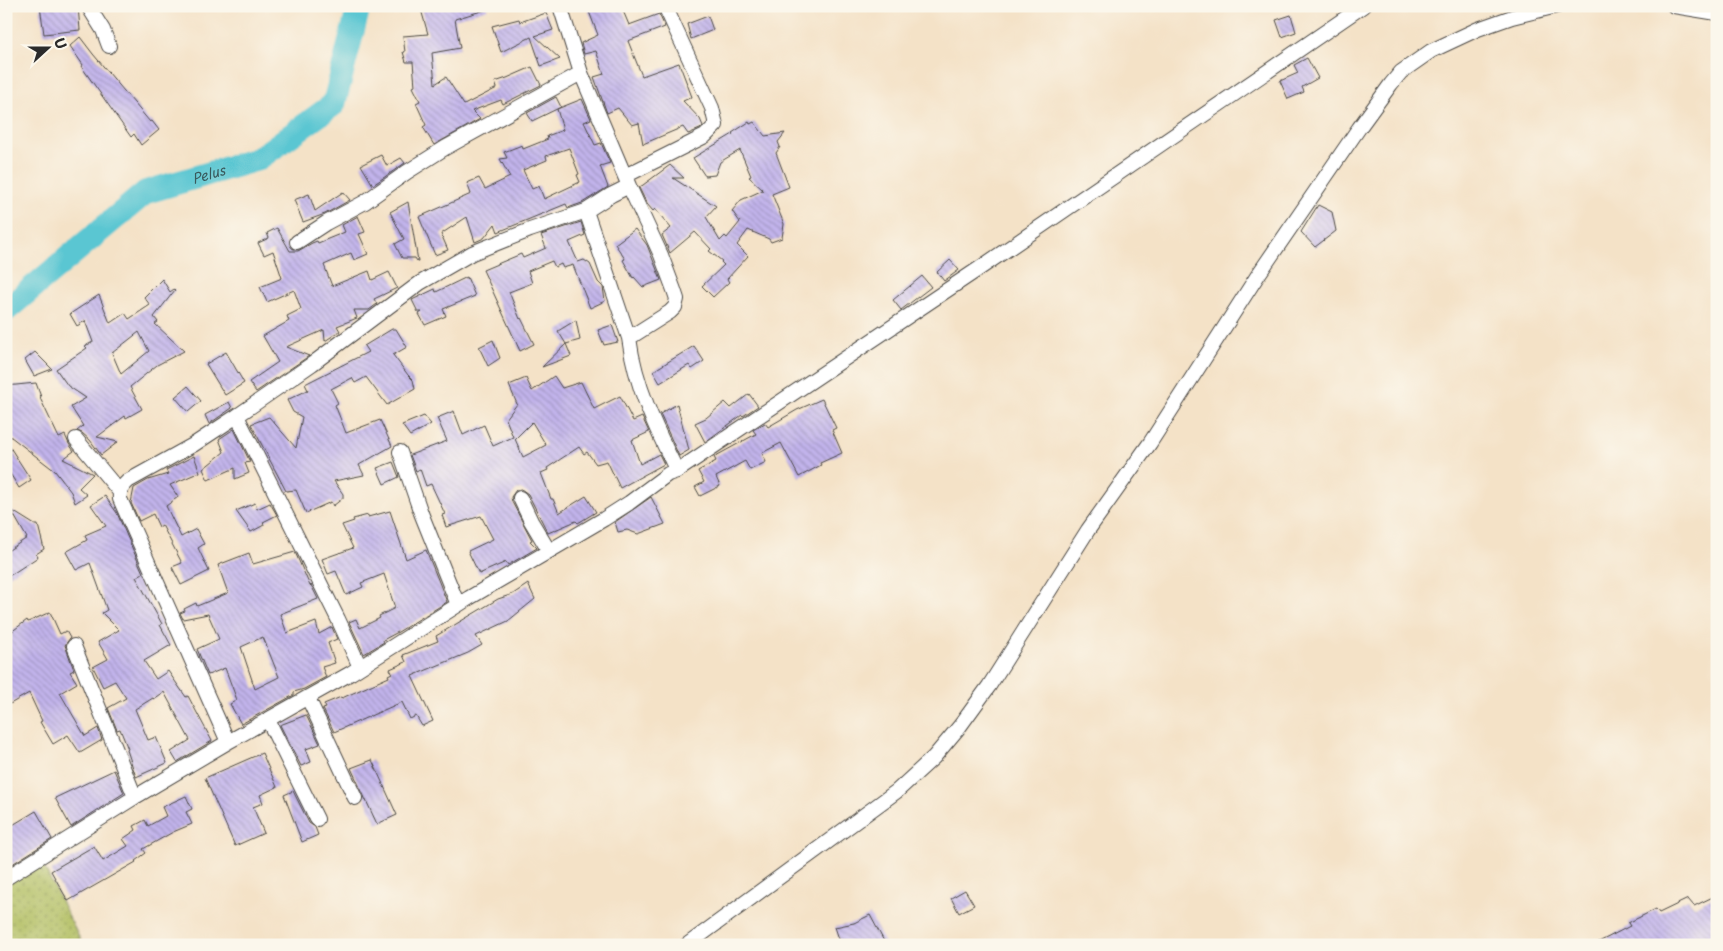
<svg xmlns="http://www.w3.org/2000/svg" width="1723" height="951" viewBox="0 0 1723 951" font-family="'Playpen Sans',sans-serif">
	<defs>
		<pattern id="park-dots" width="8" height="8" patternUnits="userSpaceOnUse" patternTransform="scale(1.25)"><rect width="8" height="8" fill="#b0bd5f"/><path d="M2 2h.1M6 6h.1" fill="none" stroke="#8f9a4f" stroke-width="1.8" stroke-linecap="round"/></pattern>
		<pattern id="building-back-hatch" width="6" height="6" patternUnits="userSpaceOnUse" patternTransform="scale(1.25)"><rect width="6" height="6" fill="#c2b4ec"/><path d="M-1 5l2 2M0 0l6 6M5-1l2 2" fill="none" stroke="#9e93bf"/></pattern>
	</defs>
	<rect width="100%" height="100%" fill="#fbf7ec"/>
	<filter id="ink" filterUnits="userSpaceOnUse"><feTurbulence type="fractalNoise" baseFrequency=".02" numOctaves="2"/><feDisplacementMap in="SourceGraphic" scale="10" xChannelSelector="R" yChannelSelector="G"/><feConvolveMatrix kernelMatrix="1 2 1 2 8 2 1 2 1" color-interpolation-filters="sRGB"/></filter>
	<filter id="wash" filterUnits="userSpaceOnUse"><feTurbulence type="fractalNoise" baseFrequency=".0096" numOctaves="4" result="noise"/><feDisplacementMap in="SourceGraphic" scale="20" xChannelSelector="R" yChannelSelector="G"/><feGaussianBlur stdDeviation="1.12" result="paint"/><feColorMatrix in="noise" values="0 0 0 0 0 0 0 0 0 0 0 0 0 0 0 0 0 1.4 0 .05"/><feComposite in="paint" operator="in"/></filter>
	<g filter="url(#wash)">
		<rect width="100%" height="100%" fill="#f4e2c7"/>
		<path fill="url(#park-dots)" stroke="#6e7445" d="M41 861 83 945H6V883Z"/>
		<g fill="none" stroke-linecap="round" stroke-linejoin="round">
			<path stroke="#5ac6d2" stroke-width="24" id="s1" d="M6 310 146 192 258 159 334 104 359 6"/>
		</g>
		<g id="blocks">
			<path fill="url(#building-back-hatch)" fill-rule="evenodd" d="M40 6H78L80 30 44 34Z
				M420 6H488V9L455 19 460 48 432 53 435 84 446 77 464 105 497 88 495 82 507 78 532 67 541 85 503 104 501 100 472 111 480 119 434 145 423 127 426 125 416 103 420 101 413 87 415 86 413 62H406L403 52H405L403 36 428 34Z
				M594 6H621L629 25 659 14 665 27 628 41 642 76 679 63 692 97 683 101 700 119 703 126 700 129 688 134 683 127 643 144 639 123 632 125 618 108 607 113 594 77 604 74 596 51 584 54 581 43 598 35 588 9Z
				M546 13 553 30 535 36 560 59 541 66 531 37 501 52 492 26 519 19 520 22Z
				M1291 15 1296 32 1282 37 1276 20Z
				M708 16 713 30 691 39 687 24Z
				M80 37 93 54 150 122 152 121 159 130 141 145 134 134 131 137 81 66 83 65 70 46Z
				M1307 58 1318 78 1302 87 1304 92 1288 99 1280 81 1298 73 1294 65Z
				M556 97 561 107 532 121 527 113Z
				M582 99 591 119 584 122 595 145 601 143 610 163 600 166 608 187 582 203 568 208 566 204 498 232 495 224 484 238 475 242 467 217 441 234 448 250 435 255 419 217 471 194 467 183 479 178 485 189 510 177 500 159 507 158 504 152 522 145 523 149 548 139 547 136 563 130 557 109ZM569 148 579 174 577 175 580 182 544 199 539 186 532 189 523 170 547 160 546 156Z
				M749 122 750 124 754 122 765 136 785 133 778 142 780 147 776 153 789 187 772 194 784 224 782 238 771 242 769 239 748 230 737 245 748 256 727 279 729 282 713 297 702 286 724 265 721 262 722 261 709 251 711 249 695 232 670 253 662 235 671 228 655 209 653 211 647 204 639 188 670 165 684 178H673L716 206 706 217 720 241 725 236 727 238 740 222 732 211 741 200 763 190 749 177 751 176 740 150 720 162 715 175 705 176 693 158 733 134 732 133Z
				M381 155 387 166 401 158 405 163 373 185 361 165Z
				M343 192 350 200 325 214 303 222 294 200 309 194 315 211Z
				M408 202 418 261H417L415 258H402L395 244 404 239 390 212Z
				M1318 205 1332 212 1336 231 1315 247 1301 232Z
				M358 216 365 232 359 234 368 254 354 260 351 253 324 265 332 286 369 271 372 280 389 272 397 288 374 299 377 304 369 310H354L357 318 337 326 340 331 325 341 324 330 286 347 309 356 256 392 249 382 278 362 263 336 289 321 287 316 301 309 294 290 267 302 260 287 282 278 273 251 264 255 258 243 269 238 267 233 277 228 290 251H298L312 243 317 241 318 243 345 232 342 225Z
				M581 222 585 235 569 242 578 262 584 260 590 264 598 282 603 287 605 301 590 308 573 265 563 268 561 264 555 267 552 261 528 271 532 283 509 292 520 319 521 318 534 344 520 351 483 270 521 254 523 258 546 248 541 235Z
				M635 229 647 245 661 280 643 287 634 277 633 278 623 260 625 259 615 244Z
				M950 260 959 270 944 281 937 272Z
				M922 276 931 287 901 310 893 300Z
				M467 277 475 296 443 309 446 316 425 325 419 314 422 312H418L412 300 435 289 436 292Z
				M162 279 170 292 174 289 175 290 154 317 158 322 155 324 184 351 157 365 130 387 142 409 126 418 125 416 97 437 118 442 101 455 90 440 82 433 77 431 83 426 71 407 86 398 68 386 56 369 87 348 85 346 93 342 85 321 77 326 70 314 99 295 110 323 125 313 129 319 150 305 144 297ZM139 332 149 351 121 374 112 353Z
				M576 320 580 340 566 344 558 331Z
				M612 325 618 342 604 345 598 330Z
				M392 329H396L407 347 393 355 408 375 413 380 415 389 387 405 366 377 355 383 352 378 331 389 338 403 335 405 346 433 380 420 392 446 359 465 364 475 334 481 343 494V498L333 506 331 502 306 513 296 490 286 491 251 424 269 417 296 448 302 417 293 412 287 400 308 390 305 384 368 352 364 346Z
				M493 340 500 358 488 366 479 347Z
				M566 344 571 356 542 367Z
				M694 346 704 361 692 369 689 365 660 383 653 371Z
				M35 352 52 369 34 376 25 360Z
				M226 352 244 383 225 395 206 364Z
				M554 376 562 388 581 382 594 409 620 396 633 421 642 417 649 432 632 440 640 464 659 454 664 464 620 488 607 461 596 464 587 452 584 454 579 447 547 468 548 470 541 473 551 499H553L559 513 586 496 596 512 578 523 576 521 548 533 528 494 521 489 516 490 511 497 512 502 532 540 530 541 537 548 508 565 506 562 479 574 468 551 493 539 481 516 446 527 442 515 445 514 431 484 426 486 420 469 416 471 410 455 447 441 437 418 454 411 463 435 484 425 493 446 513 437 506 419 517 404 509 385 526 378 532 391ZM532 422 546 445 523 457 515 439Z
				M36 383 41 397 40 398 59 438 65 435 69 444 74 451 63 459 93 474 79 488 87 495 75 503 71 492 55 471 6 433V386Z
				M188 386 201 401 188 412 175 397Z
				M749 394 758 406 743 416 742 415 705 442 695 423 706 418 725 402 731 408Z
				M822 399 836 428 832 430 842 453 820 463 821 465 799 477 781 443 762 453 766 462 750 470 745 461 716 477 720 486 700 496 695 487 704 482 698 471 716 461 714 457 756 434 753 430 765 423 768 427 797 410Z
				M229 402 232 408 209 424 205 415Z
				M677 404 689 450 679 456 660 414Z
				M424 416 431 424 410 436 402 425Z
				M234 429 250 462 245 463 249 473 235 479V468L208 480 203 469 224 452 219 439Z
				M6 441 31 480 19 488 6 467Z
				M194 456 200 472 170 485 178 497 166 506 181 537 196 529 204 544 198 548 209 571 181 585 172 567 182 563 162 525 159 527 153 514 139 521 131 503 134 488 148 480 168 474 166 470Z
				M393 462 399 477 384 484 377 468Z
				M105 496 117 513 143 573 136 577 162 624 160 625 171 645 144 661 156 679 168 671 186 697 188 696 212 741 177 762 171 752 190 740 164 692 154 699 153 698 135 709 148 740 156 737 167 763 136 777 127 750 128 749 120 729 117 730 108 708 126 698 115 681 103 687 93 667 108 659 98 642 119 630 102 613 107 610 90 563 76 570 66 552 87 540 85 535 106 526 91 505Z
				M651 497 665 524 638 534 627 530 618 532 615 522Z
				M255 503 257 509 270 503 277 515 263 522 264 525 251 532 236 511Z
				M11 510 35 525H38L44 549 36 554 38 557 6 578V552L27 538Z
				M390 511 406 559 426 550 447 602 398 632 383 640 384 642 364 654 349 622 356 619 360 628 380 618 379 616 395 608 384 574 361 583 363 587 346 595 336 571 328 574 322 559 353 548 342 525 354 521 353 519 368 515V517Z
				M295 552 310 586 311 585 318 599 280 614 287 633 316 622 319 634 332 627 337 639 328 643 335 663 322 667 326 677 304 689 294 692V695L241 724 230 704 237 700 225 668 208 675 197 649 219 639 208 614 183 619 180 613 185 611 184 609 196 603 197 606 228 593 218 565 249 553 253 564ZM263 637 279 677 255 689 241 647Z
				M528 584 535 599 508 621 476 636 482 645 468 653 412 676 433 721 422 726 416 716 410 719 402 702 334 732 323 709 326 708 324 704 341 697 342 698 389 677 388 675 392 673 390 669 406 662 403 655 438 641 436 636 498 599 513 594Z
				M50 612 60 634 66 631 70 638 65 645 74 670 70 672 77 683 60 693 85 736 98 728 102 740 80 753 68 735 53 744 40 722 42 721 29 693 10 704 6 696V636L27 620 28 622Z
				M306 715 320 744 306 749 311 762 301 766 280 725Z
				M262 753 277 787 260 795 263 803 253 807 264 833 235 846 205 778Z
				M372 760 397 815 377 824 351 768Z
				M114 770 124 793 71 827 55 798Z
				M293 791 309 823 315 827 318 835 302 842 284 795Z
				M186 796 192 809 186 812 192 824 173 832 143 849 146 853 135 861 136 862 68 901 51 871 94 846 103 861 128 846 123 839 136 830 134 826 145 820 148 826 166 816 162 807Z
				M36 811 52 839 6 868V829Z
				M965 890 974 905 959 913 951 898Z
				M1717 895V945H1593L1630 926 1628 923 1656 909 1659 913 1688 899 1694 906Z
				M870 915 886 945H867L866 942 841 945 835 927 854 923Z"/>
		</g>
	</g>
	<g filter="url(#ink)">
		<use href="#blocks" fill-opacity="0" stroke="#494642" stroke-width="1"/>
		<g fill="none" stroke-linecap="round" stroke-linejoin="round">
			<defs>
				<path id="minor" d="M88 6 103 30 109 46
					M1674 6 1717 13
					M625 176 705 136 716 125 712 108 665 6
					M629 186 661 255 674 290 677 299 675 307 670 312 629 338
					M586 211 629 338C635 385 656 429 677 471
					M297 242 326 223 365 202 407 172 445 148 581 73
					M237 416 338 619 360 667
					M76 439 119 491
					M400 452 421 513 458 605
					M520 498 531 521 549 551
					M74 646 135 797
					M308 698 355 798
					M268 720 317 819
					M228 742 351 673 469 598 604 519 629 503 668 474 677 471 980 268 1363 6
					M6 878 135 797 228 742 120 499C119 490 122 487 128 481L193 445 237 416 312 364 420 283 472 253 530 230 586 211 611 195 629 186 581 73 560 6
					M687 945 897 791 934 757 960 726 989 686 1088 530 1150 443 1258 275 1359 128 1391 84 1401 72 1431 51 1478 29 1512 17 1557 6"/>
			</defs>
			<use href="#minor" stroke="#494642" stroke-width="16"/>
			<use href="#minor" stroke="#fff" stroke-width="14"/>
		</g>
	</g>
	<g text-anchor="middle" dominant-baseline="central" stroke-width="4.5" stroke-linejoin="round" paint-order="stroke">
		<g font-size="14" font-style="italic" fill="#395a5d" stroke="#fbf7ec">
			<text stroke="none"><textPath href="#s1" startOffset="248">Pelus</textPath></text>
		</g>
	</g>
	<rect width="1723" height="951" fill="none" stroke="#fbf7ec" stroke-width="25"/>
	<g transform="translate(48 48) rotate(69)" stroke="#fbf7ec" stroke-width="4" paint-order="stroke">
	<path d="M0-4L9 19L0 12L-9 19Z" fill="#2b2b2b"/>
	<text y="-8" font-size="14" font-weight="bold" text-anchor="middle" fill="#2b2b2b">U</text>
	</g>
</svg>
